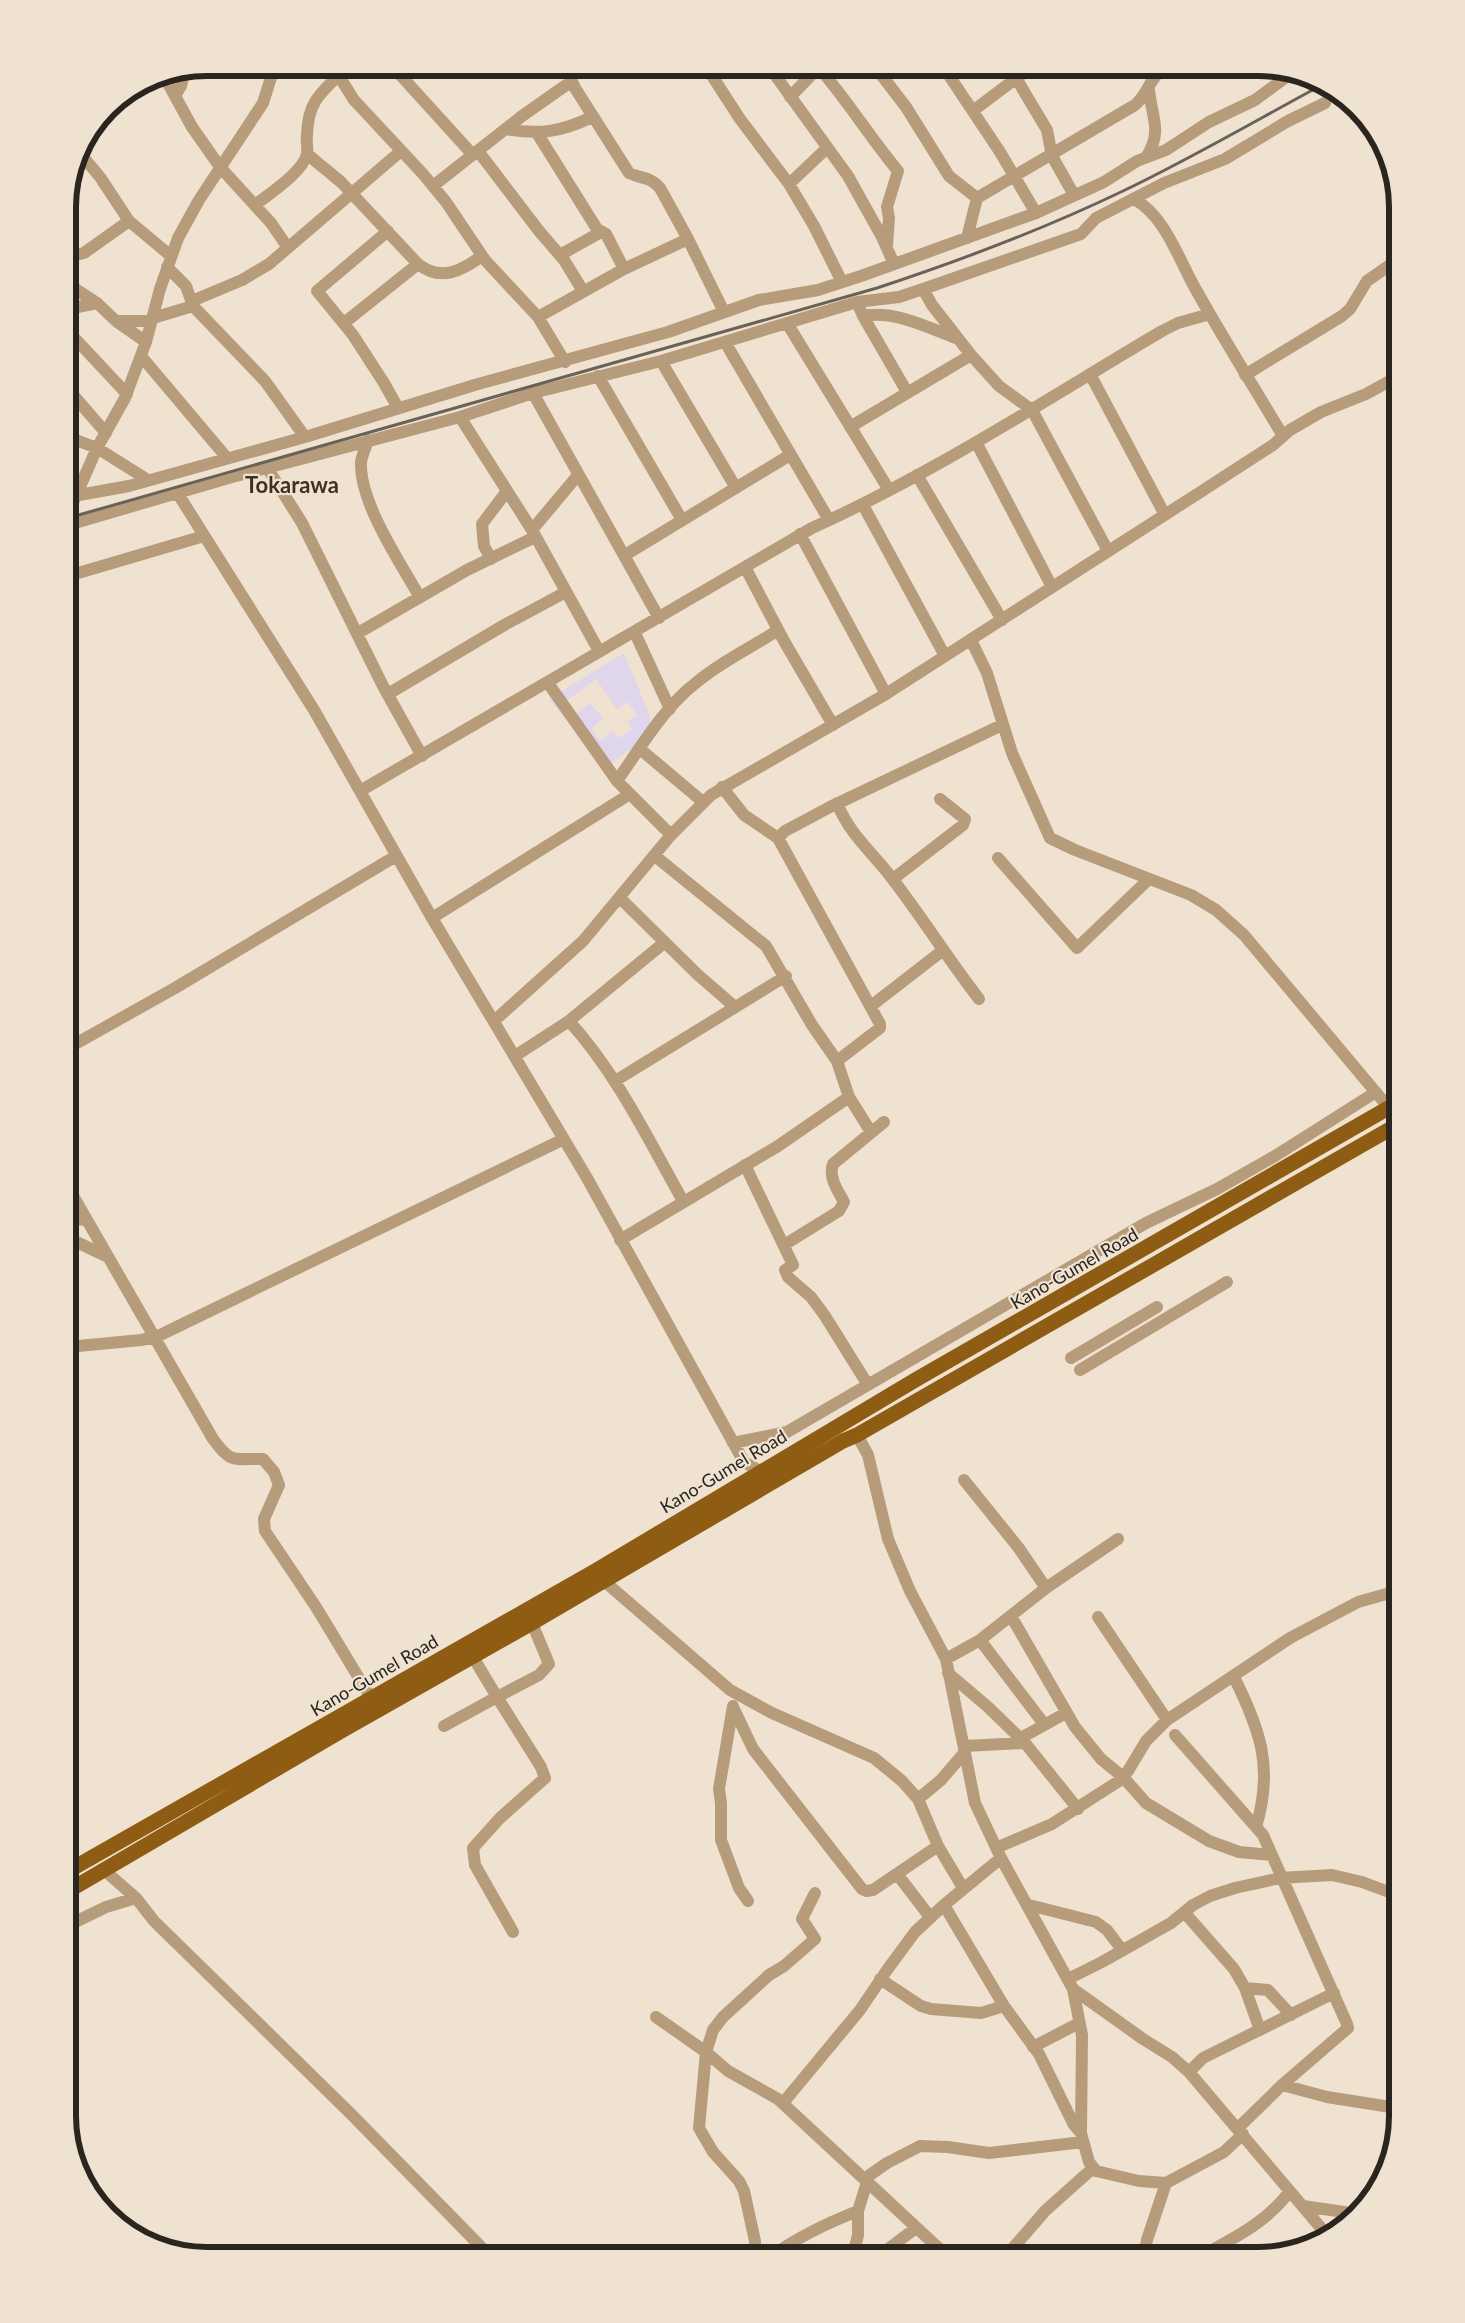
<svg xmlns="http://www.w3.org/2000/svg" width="1465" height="2323" viewBox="0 0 1465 2323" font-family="Lato,sans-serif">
	<rect width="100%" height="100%" fill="#f0e2d1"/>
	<path fill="#dfd6eb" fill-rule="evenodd" d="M624 653 649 714 651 734 605 768 549 699ZM596 679 617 709 628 702 637 715 627 722 632 729 619 738 613 731 600 741 591 729 603 718 590 703 574 716 565 702Z"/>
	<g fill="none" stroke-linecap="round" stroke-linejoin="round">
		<path stroke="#b79c7b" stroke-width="12" d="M334 68 354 100 423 174 446 202 485 260 538 317 565 362
			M394 68 473 155
			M566 68 575 88 629 173C641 179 650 176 660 188L688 239 724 312
			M707 68 740 119 789 184 814 226 842 282
			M770 68 848 176 882 237 894 264
			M824 68 825 75C851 106 872 140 898 171L887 207 889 218 887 245
			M876 68 906 107 949 176 977 198
			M944 68 1000 152 1036 213
			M164 76 192 127 220 167
			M1016 78 1047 130 1052 156 1074 195
			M175 96 181 86 184 72
			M790 97 818 68
			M974 110 1030 68
			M506 129C539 135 561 132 592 117
			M537 133 597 229 606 234 624 269
			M478 151 539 231 564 260 583 291
			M79 152 100 177 129 221 171 256
			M307 154 341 182 418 264C441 282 461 271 482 256
			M1147 156C1163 130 1151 116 1149 89
			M220 167 271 223 288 248
			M789 184 827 148
			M433 186 522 116 572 81
			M1134 199C1167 217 1180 264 1199 295 1226 343 1255 389 1283 436
			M255 205C269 194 303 172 307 154 308 148 306 141 307 135 308 105 317 96 338 76
			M388 231 317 291 353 335 384 383 398 408
			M967 238 977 198 1135 105C1148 94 1150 77 1164 68
			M560 255 601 232
			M68 257 84 253 129 221
			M167 267 186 286 193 306 265 381 305 437
			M68 284 97 303 116 321 146 342
			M923 289 932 305 971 355 999 386 1032 410 1108 551
			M192 301 242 280 269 264 401 151
			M857 302 863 316 907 392
			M68 309 97 303
			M863 316C895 310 926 327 956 338
			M538 317 624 269 688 239
			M153 318 193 306
			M116 321H152
			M344 323 418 264
			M787 323 889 490
			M68 331 127 394
			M725 342 829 520
			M141 356 227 458
			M661 361 736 488
			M1090 374 1165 515
			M1245 375 1342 316 1350 309 1367 281 1397 260
			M598 376 682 520
			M68 389 106 433
			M533 393 659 618
			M460 417 532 530 599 651
			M850 427 971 355
			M68 437 97 448 148 480
			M368 440C366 447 362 455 361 462 359 502 400 562 419 596
			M976 442 1052 587
			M268 469 302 523 383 686 422 756
			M917 475 1002 620
			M178 494 314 710 432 918 587 1178 744 1462 760 1471
			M68 497 129 486 305 437 478 384 668 332 759 300 818 290 861 276 1036 213 1104 182 1137 161 1166 150 1209 122 1255 100 1289 75
			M863 505 945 656
			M68 514 97 448 125 398 146 342 160 289 178 238 199 200 263 103 274 68
			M68 525 232 477 460 417 533 393 661 361 857 302 899 297 923 289 1081 234 1096 218 1164 183 1225 159 1288 121 1325 103
			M532 530 578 475
			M800 534 886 694
			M625 555 790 455
			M491 559 484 546 482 524 507 491
			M745 567 784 641 833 725
			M68 576 204 536
			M358 633 467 570 535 537
			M635 633 670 709
			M971 640 987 673 1012 753 1050 838 1075 850 1191 895 1216 910 1244 935 1389 1108
			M548 683 617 781 671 835
			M388 694 506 624 566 592
			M640 749 703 802
			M617 781C641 747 664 707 697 682 722 661 751 648 778 630
			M722 787 744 815 778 838 880 1024V1028L837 1061
			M360 791 812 528C934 473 1047 399 1162 331L1178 323 1210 314
			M837 803C850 835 871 851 891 877 922 917 948 959 979 999
			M778 838 785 831 830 807 1002 725
			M655 856 766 946 812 1025 837 1061 849 1097 871 1132
			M998 858 1077 948 1148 880
			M893 879 963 825 965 819 940 799
			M620 898 697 974 735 1007
			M432 918 630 794
			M871 1006 942 951
			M494 1021 583 941 671 835 711 795 886 694 1202 491 1273 445 1290 430 1321 412 1366 394 1397 377
			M569 1021C617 1074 648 1139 683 1201
			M68 1048 175 988 396 856
			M515 1056 569 1021 665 942
			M615 1081 786 976
			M745 1165 793 1265 785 1270 788 1277 811 1297 825 1316 868 1385
			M68 1187 213 1439C232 1465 233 1458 263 1459L274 1472 279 1485 264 1519 265 1531 316 1607 371 1698
			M68 1218 85 1220
			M68 1238 106 1256
			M620 1240 778 1146 849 1097
			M784 1245 839 1211 844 1202C838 1191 828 1177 833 1164L884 1122
			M68 1347 141 1340 156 1337 564 1139
			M1071 1358 1157 1307
			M1080 1370 1227 1282
			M857 1435 868 1455 888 1539 910 1591 946 1659 975 1803 1001 1858 1073 1989 1082 2035 1081 2133 1089 2162 1096 2171 1139 2181 1166 2183 1224 2152 1243 2134
			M733 1443 787 1432 1146 1223 1217 1189 1275 1156 1376 1092
			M964 1480 1018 1547 1046 1588
			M604 1581 730 1690 772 1713 874 1758 902 1781 918 1799 938 1846 963 1888
			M1011 1616 1075 1727 1101 1759 1123 1777 1146 1803 1209 1841 1239 1852 1272 1855
			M1098 1617 1167 1720
			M980 1640 1044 1724
			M473 1657 497 1697 539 1675 549 1664 532 1623
			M946 1659 980 1640 1046 1588 1118 1539
			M948 1673 988 1707 1025 1743 1078 1809
			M1234 1677C1260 1730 1274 1767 1256 1827
			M733 1706 719 1789 721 1803V1840L739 1888 748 1901
			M733 1707 753 1749 862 1889 866 1891 873 1890 938 1846
			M444 1726 497 1697 541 1767 545 1778 500 1818 473 1848 475 1865 513 1932
			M1175 1735 1263 1835 1347 2024 1348 2028 1282 2085 1238 2128
			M1019 1739 1066 1713
			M964 1746 1025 1743
			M918 1799 941 1780 965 1752
			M996 1848 1052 1824 1119 1781 1128 1771 1146 1741 1167 1720 1290 1638 1358 1602 1397 1591
			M104 1870 136 1898 154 1921 351 2114 489 2255
			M897 1874 930 1917
			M944 1905 1004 2006 1039 2054 1074 2125 1081 2133
			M1029 1905 1096 1922 1107 1930 1122 1950
			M1184 1912 1234 1969 1245 1988 1260 2030
			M73 1923 106 1907 136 1898
			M880 1979 921 2006 931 2009 981 2013 1004 2006
			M1068 1979 1102 1962 1171 1923 1193 1905 1210 1896 1235 1888 1280 1878 1332 1875 1362 1882 1397 1895
			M1245 1988 1268 1990 1291 2015
			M1073 1989 1143 2039 1172 2057 1189 2072 1327 2235
			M656 2017 706 2052 728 2071 778 2099 946 2255
			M1033 2047 1079 2023
			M1189 2072 1203 2058 1334 1993
			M1282 2085 1327 2097 1397 2108
			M783 2103 860 2010 887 1970 915 1932 944 1905 1001 1858
			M864 2179 887 2163 920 2146 948 2147 989 2153 1083 2142
			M1303 2206 1351 2213
			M755 2255V2241L744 2191 739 2181 713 2152 699 2128 706 2052 713 2030 723 2017 769 1975 784 1966 815 1939 802 1919 815 1893
			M773 2255C800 2236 827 2223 858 2211
			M853 2255 858 2235V2211L867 2182
			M880 2255 916 2228
			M1007 2255 1045 2211 1093 2168
			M1144 2255 1147 2240 1166 2183
			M1203 2255C1236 2237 1267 2222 1290 2191"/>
		<path stroke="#8e5d13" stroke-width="15" d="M68 1871 595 1571 917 1379 1397 1103
			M68 1891 343 1730 532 1623 843 1441 857 1435 1397 1125"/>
		<path stroke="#6a6258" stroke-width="3" d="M68 518 877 288C962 260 1044 229 1123 191 1190 159 1255 121 1320 86"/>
	</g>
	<g text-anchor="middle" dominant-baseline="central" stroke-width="4.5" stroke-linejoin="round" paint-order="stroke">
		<g font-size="18" fill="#2a251f" stroke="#f0e2d1">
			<text transform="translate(1074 1268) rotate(-30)">Kano-Gumel Road</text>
			<text transform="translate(723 1471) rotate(-31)">Kano-Gumel Road</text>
			<text transform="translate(374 1675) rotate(-30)">Kano-Gumel Road</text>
		</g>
		<g font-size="22" font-weight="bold" fill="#3c3124" stroke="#f0e2d1">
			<text x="292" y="484">Tokarawa</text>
		</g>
	</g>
	<path d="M0 0H1465V2323H0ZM207 76H1258A131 131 0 0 1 1389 207V2116A131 131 0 0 1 1258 2247H207A131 131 0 0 1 76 2116V207A131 131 0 0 1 207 76Z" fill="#f0e2d1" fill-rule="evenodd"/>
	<path fill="none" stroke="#2a251f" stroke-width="6" d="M207 76H1258A131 131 0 0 1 1389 207V2116A131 131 0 0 1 1258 2247H207A131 131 0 0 1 76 2116V207A131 131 0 0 1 207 76Z"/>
</svg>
